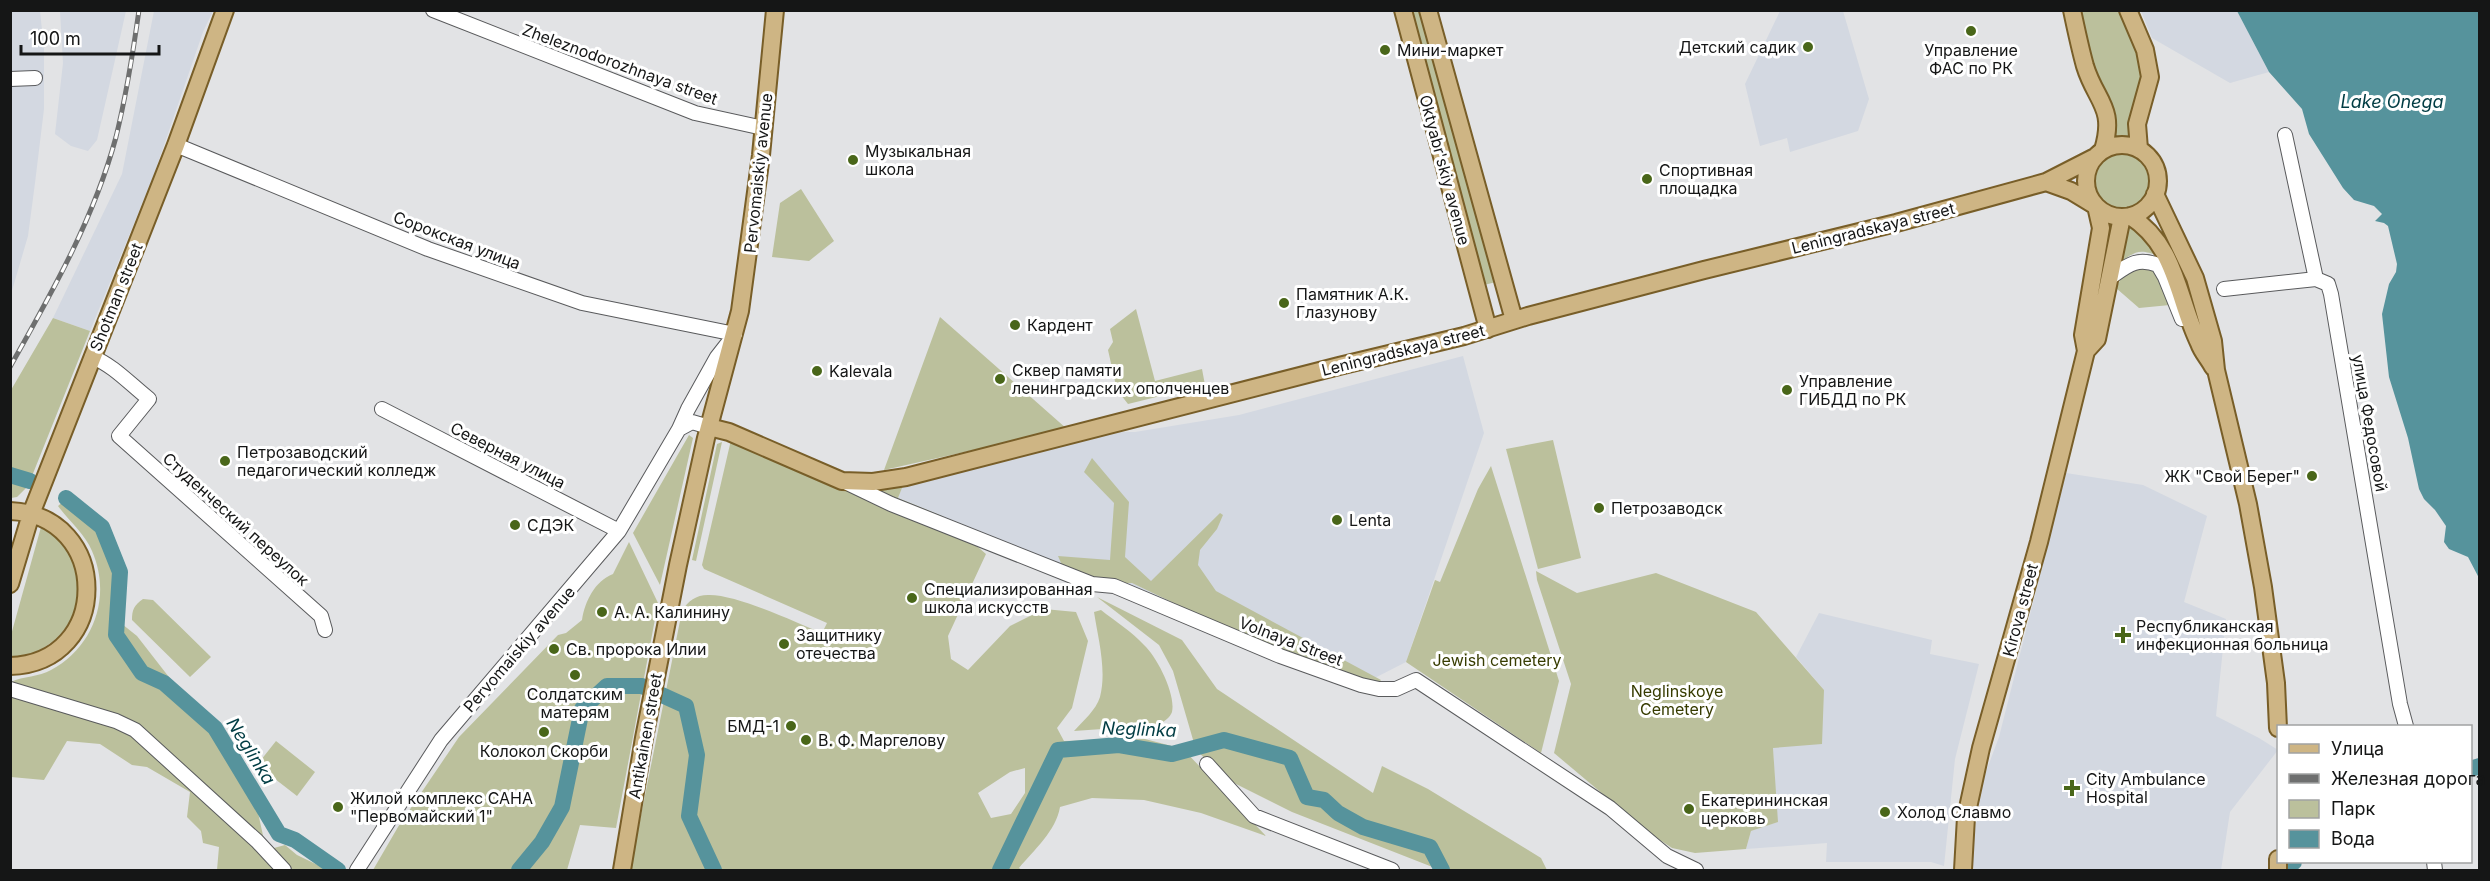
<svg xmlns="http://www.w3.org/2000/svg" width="2490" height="881" viewBox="0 0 2490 881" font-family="Inter,sans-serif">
	<rect width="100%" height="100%" fill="#e2e3e5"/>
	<path fill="#d3d8e1" d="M11 11H40L44 49V109L35 183 28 236 11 294Z
		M60 11H126L97 140 88 151 71 146 55 134 63 63Z
		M154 11H213L203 32 153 177 90 331 53 318 122 174Z
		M1780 11H1843L1869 99 1858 131 1790 152 1787 138 1760 146 1745 84Z
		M2141 11H2237L2269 72 2230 83 2152 38Z
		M1463 356 1484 433 1406 662 1361 685 898 498 904 483 1112 432H1135L1239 415Z
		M2066 473 2143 485 2207 516 2184 602 2226 619 2216 716 2259 738 2278 750 2230 812 2221 870H1974L1971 854 1984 777 1999 737Z
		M1819 613 1932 640 1930 654 1979 664 1955 759 1944 866 1931 862H1826L1827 843 1746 849 1751 831 1777 822 1773 748 1824 690 1796 657Z"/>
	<path fill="#bbc09c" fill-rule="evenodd" d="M1410 11H1426L1496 282 1480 286Z
		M2080 11H2122L2136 45 2143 82 2132 138H2113L2094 72Z
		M2094 182a29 29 0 1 1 58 0a29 29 0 1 1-58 0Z
		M801 189 834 241 809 261 772 257 780 203Z
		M2135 227 2159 256C2140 249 2136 250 2120 263L2124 236 2129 228Z
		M2151 268 2159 277 2170 305 2139 308 2116 288 2121 278 2128 269Z
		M1136 309 1155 381 1202 369 1205 385 1128 404 1117 390 1108 350 1113 342 1110 329Z
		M940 317 1067 429 884 470Z
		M53 318 90 331 28 486 17 497 11 498V390Z
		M689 435 693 438 660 585 633 533Z
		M731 440 874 491 904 483 898 498 942 516 986 554 948 636 951 659 968 670 1010 626 1044 609 1076 612 1088 641 1072 708 1057 728 1064 741 1145 739 1183 749 1266 836 1201 813 1144 800 1092 798 1060 807C1056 831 1034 850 1019 868L1022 870H630L682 611C688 601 696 595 708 595 736 594 795 622 822 633L827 623 704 569 702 565ZM1025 768V793L1011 814 991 818 978 793 1010 772Z
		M1553 440 1581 558 1538 569 1506 449Z
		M722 442 696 561 692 560 717 444Z
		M1092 458 1129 502 1125 557 1151 581 1220 513 1223 515 1217 529 1200 550 1198 565 1216 591 1381 680 1378 684 1321 666 1228 629 1132 583 1093 584 1064 570 1058 556 1110 560 1114 503 1084 472Z
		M1491 466 1559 681 1541 753 1406 662 1435 580 1440 582 1478 489Z
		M65 500 98 527 111 560 122 624 137 636 186 699 218 729 235 753 232 767 255 799 264 840 274 848 285 845 297 855 328 870H217L219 847 203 843 201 831 187 817 190 792 147 767 132 765 100 744 67 741 44 780 11 777V682C23 676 39 677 51 670 94 647 112 596 92 551 85 534 69 521 58 506Z
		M41 527C53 535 64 543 71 556 96 601 60 656 11 657V635Z
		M629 542 658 603 616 828 580 825 567 870H373L398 827 459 737 558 635 566 633 582 620C585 601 595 581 613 574Z
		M1536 571 1577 593 1656 573 1756 612 1824 690 1822 744 1773 748 1778 822 1751 831 1746 849 1695 853 1672 848 1648 832 1554 753 1571 684 1537 580Z
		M1097 597 1182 640 1217 689 1373 793 1382 766 1428 789 1541 858 1547 870H1435V868L1292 812 1228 780 1196 750 1173 671 1159 645Z
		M143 599 153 600 211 657 190 677 132 620C132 610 134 605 143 599Z
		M1101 610C1115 621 1132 632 1144 645 1157 657 1176 694 1172 712 1170 718 1164 721 1159 725L1074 731C1083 721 1096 710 1100 697 1107 670 1098 638 1094 612Z
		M276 741 315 772 297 796 257 765Z"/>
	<path fill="#56939c" d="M2237 11H2479V578L2468 557 2449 549 2444 542 2446 526 2435 510 2424 499 2419 489 2408 438 2389 377 2382 314 2389 284 2396 272 2397 264 2388 226 2384 223 2375 221 2382 214 2374 206 2354 200 2343 188 2309 134 2302 109 2269 72Z"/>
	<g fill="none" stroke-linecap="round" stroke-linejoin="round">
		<path stroke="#56939c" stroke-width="16" d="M10 475 30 481
			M66 498 102 527 120 572 116 635 142 673 164 683 215 728 279 834 295 840 338 870
			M2470 769 2480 766
			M519 870 542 842 562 807 582 709 607 686H642L686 706 697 755 689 816 714 870
			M1000 870 1058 750 1119 745 1172 754 1224 740 1290 758 1307 797 1324 800 1338 813 1363 827 1430 847 1442 870
			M2285 870 2294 862"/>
		<defs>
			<path id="minor" d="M433 10 695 113 763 128
				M10 79 35 78
				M2285 135 2316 279
				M176 145 428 249 582 303 735 334 717 357 688 409 679 429 619 531 441 740 357 870
				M2111 277C2128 265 2137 257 2158 265L2165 277 2182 319
				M2224 289 2316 279 2328 284 2331 294 2400 704 2406 726
				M92 357C113 365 130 384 149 399L119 436 321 616 325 630
				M382 409 619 531
				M679 429 692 422 709 427
				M843 481 891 504 1092 584 1114 586 1280 656 1361 685 1379 689H1396L1416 680 1610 808 1667 856 1696 870
				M10 689 116 721 135 730 257 841 284 870
				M1207 764 1254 816 1392 870
				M2434 862 2435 870"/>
			<path id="major" d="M1403 10 1488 329
				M1428 10 1514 320
				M2072 10C2076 29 2080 48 2085 66 2096 102 2116 107 2103 150
				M2128 10 2145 50 2150 77 2137 124 2139 149
				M2086 181a36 36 0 1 1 72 0a36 36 0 1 1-72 0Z
				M2046 182 2071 191 2094 205
				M2155 194 2195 278 2213 341 2216 370 2248 504 2263 587 2276 683 2278 728
				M2130 216C2177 246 2177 298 2199 343 2202 352 2209 359 2213 367
				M2086 351 2097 339 2122 217
				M709 427 729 432 842 481 873 482 906 477 1339 366 1464 336 1528 316 1704 270 1896 223 2046 182 2093 158
				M10 511C112 515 112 663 10 666
				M10 584 31 514 176 145 225 10
				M622 870 644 738 678 565 706 438 740 311 761 155 775 10
				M1963 870 1966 817 1981 748 2039 542 2086 351 2083 335 2101 228 2096 206
				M2278 870V859"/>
		</defs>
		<use href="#minor" stroke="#595a5c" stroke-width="16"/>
		<use href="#major" stroke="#785e28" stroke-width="20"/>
		<use href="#minor" stroke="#fff" stroke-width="14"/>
		<use href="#major" stroke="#ceb584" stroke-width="16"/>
		<defs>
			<path id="rail" d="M10 367C51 294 94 219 116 137 126 96 133 53 139 10"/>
		</defs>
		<use href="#rail" stroke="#6e6f6f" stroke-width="5"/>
		<use href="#rail" stroke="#fff" stroke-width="3" stroke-dasharray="9" stroke-linecap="butt"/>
	</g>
	<g fill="#496619" stroke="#fff" stroke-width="2">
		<circle cx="1971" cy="31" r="6"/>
		<circle cx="1808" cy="47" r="6"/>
		<circle cx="1385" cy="50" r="6"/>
		<circle cx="853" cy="160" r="6"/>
		<circle cx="1647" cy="179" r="6"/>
		<circle cx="1284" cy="303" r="6"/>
		<circle cx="1015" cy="325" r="6"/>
		<circle cx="817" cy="371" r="6"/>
		<circle cx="1000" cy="379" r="6"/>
		<circle cx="1787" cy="390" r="6"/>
		<circle cx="225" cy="461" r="6"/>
		<circle cx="2312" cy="476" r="6"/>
		<circle cx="1599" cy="508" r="6"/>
		<circle cx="1337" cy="520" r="6"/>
		<circle cx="515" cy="525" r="6"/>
		<circle cx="912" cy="598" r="6"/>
		<circle cx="602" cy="612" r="6"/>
		<path d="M2120 626h6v6h6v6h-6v6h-6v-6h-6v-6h6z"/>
		<circle cx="784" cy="644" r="6"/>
		<circle cx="554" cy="649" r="6"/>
		<circle cx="575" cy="675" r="6"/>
		<circle cx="791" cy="726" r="6"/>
		<circle cx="544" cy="732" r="6"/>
		<circle cx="806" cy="740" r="6"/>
		<path d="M2069 779h6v6h6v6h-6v6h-6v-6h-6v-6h6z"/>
		<circle cx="338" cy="807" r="6"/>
		<circle cx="1689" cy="809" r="6"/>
		<circle cx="1885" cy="812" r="6"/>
	</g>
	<g text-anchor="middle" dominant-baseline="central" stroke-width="6" stroke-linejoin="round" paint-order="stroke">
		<g font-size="16" fill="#151616" stroke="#fff" text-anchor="start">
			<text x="1796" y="47" text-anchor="end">Детский садик</text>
			<text x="1397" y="50">Мини-маркет</text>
			<text x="1971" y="50" text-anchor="middle">Управление<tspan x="1971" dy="18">ФАС по РК</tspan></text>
			<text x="865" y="151">Музыкальная<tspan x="865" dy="18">школа</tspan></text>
			<text x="1659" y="170">Спортивная<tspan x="1659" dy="18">площадка</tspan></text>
			<text x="1296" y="294">Памятник А.К.<tspan x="1296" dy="18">Глазунову</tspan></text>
			<text x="1027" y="325">Кардент</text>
			<text x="1012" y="370">Сквер памяти<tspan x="1012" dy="18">ленинградских ополченцев</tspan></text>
			<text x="829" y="371">Kalevala</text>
			<text x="1799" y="381">Управление<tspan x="1799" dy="18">ГИБДД по РК</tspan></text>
			<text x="237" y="452">Петрозаводский<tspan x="237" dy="18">педагогический колледж</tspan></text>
			<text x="2300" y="476" text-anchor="end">ЖК "Свой Берег"</text>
			<text x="1611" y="508">Петрозаводск</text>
			<text x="1349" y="520">Lenta</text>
			<text x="527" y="525">СДЭК</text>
			<text x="924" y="589">Специализированная<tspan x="924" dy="18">школа искусств</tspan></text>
			<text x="614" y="612">А. А. Калинину</text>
			<text x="2136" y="626">Республиканская<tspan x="2136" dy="18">инфекционная больница</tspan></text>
			<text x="796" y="635">Защитнику<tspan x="796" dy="18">отечества</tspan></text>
			<text x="566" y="649">Св. пророка Илии</text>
			<text x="575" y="694" text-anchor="middle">Солдатским<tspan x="575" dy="18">матерям</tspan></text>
			<text x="779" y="726" text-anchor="end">БМД-1</text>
			<text x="818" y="740">В. Ф. Маргелову</text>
			<text x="544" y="751" text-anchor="middle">Колокол Скорби</text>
			<text x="2086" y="779">City Ambulance<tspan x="2086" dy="18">Hospital</tspan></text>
			<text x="350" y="798">Жилой комплекс САНА<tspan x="350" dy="18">"Первомайский 1"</tspan></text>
			<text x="1701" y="800">Екатерининская<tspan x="1701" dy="18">церковь</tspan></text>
			<text x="1897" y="812">Холод Славмо</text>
		</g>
		<g font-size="16" fill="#151616" stroke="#fff">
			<text transform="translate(620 64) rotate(20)">Zheleznodorozhnaya street</text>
			<text transform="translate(1445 170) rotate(75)">Oktyabr'skiy avenue</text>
			<text transform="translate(758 173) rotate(-84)">Pervomaiskiy avenue</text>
			<text transform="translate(1873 228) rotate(-14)">Leningradskaya street</text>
			<text transform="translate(457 240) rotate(21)">Сорокская улица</text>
			<text transform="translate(116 297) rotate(-68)">Shotman street</text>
			<text transform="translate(1403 350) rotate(-14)">Leningradskaya street</text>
			<text transform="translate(2370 423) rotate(80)">улица Федосовой</text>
			<text transform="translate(508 455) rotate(27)">Северная улица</text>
			<text transform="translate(236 519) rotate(42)">Студенческий переулок</text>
			<text transform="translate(2020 610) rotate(-75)">Kirova street</text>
			<text transform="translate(1291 641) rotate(21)">Volnaya Street</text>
			<text transform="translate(519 649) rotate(-49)">Pervomaiskiy avenue</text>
			<text transform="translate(645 736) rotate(-80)">Antikainen street</text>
		</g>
		<g font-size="16" fill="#373c01" stroke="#fff">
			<text x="1497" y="660">Jewish cemetery</text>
			<text x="1677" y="691">Neglinskoye<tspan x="1677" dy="18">Cemetery</tspan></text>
		</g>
		<g font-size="18" font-style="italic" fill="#003c43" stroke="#fff">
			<text x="2392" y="101">Lake Onega</text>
			<text transform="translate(1139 729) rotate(2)">Neglinka</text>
			<text transform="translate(251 751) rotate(58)">Neglinka</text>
		</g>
	</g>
	<rect width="2490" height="881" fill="none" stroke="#151616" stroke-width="24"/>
	<rect x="2277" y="725" width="195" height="138" fill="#ffffff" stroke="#a1a2a2" stroke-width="1.5"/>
	<rect x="2289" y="744" width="30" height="9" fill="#ceb584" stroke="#a1a2a2" stroke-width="1.5"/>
	<text x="2331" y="755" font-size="18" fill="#151616">Улица</text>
	<rect x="2289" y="774" width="30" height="9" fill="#6e6f6f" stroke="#a1a2a2" stroke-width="1.5"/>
	<text x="2331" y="785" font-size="18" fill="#151616">Железная дорога</text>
	<rect x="2289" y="800" width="30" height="18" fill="#bbc09c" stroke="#a1a2a2" stroke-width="1.5"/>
	<text x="2331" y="815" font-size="18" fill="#151616">Парк</text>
	<rect x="2289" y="830" width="30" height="18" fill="#56939c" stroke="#a1a2a2" stroke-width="1.5"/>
	<text x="2331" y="845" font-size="18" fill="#151616">Вода</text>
	<path d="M21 45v9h138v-9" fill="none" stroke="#151616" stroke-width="3"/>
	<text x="30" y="45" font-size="18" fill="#151616" stroke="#ffffff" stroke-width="4.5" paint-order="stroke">100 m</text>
</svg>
